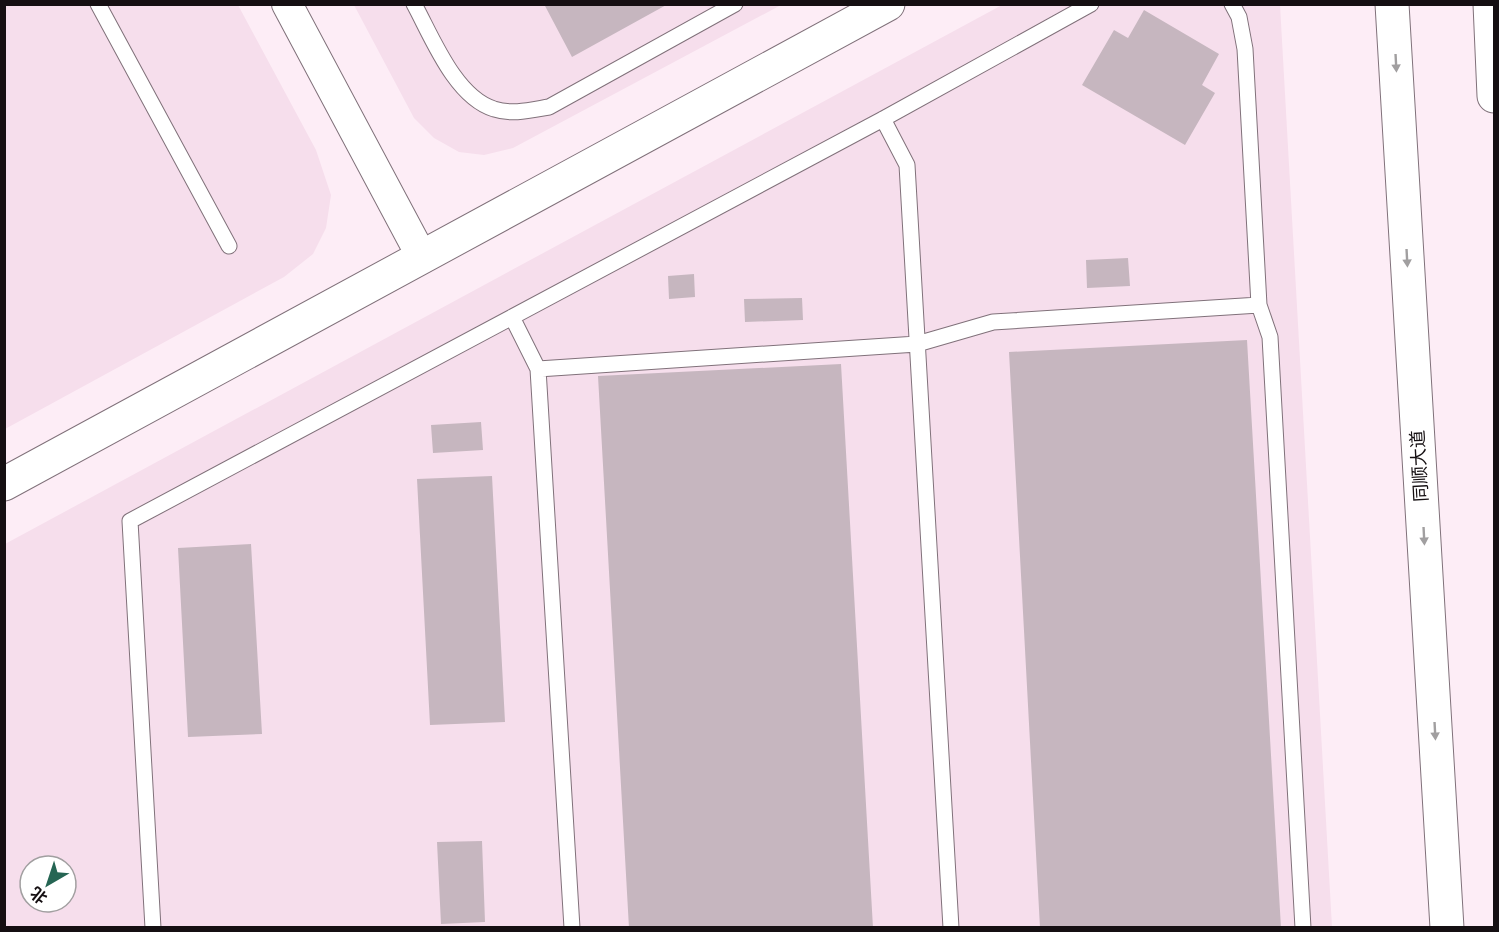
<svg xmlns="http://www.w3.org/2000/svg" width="1499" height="932" viewBox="0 0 1499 932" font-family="Raleway,'Noto Sans SC',sans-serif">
	<rect width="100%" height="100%" fill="#fdedf6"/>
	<path fill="#f6deec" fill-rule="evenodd" d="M5 5H238L316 150 331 195 326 228 313 254 284 277 5 429Z
		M354 5H781L513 148 484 155 459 152 434 138 414 118Z
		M1002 5H1280L1332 927 5 928V544ZM30 866H66V902H30Z"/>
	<path fill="#c6b6bf" d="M544 4H668L572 57Z
		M1144 10 1219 54 1202 85 1215 93 1185 145 1082 85 1114 30 1128 38Z
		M1128 258 1130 286 1087 288 1086 260Z
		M694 274 695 297 669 299 668 276Z
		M802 298 803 320 745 322 744 299Z
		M1247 340 1281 928H1040L1009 352Z
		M841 364 873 928H629L598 376Z
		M481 422 483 450 433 453 431 425Z
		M492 476 505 722 430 725 417 479Z
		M251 544 262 734 188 737 178 548Z
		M482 841 485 922 441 924 437 842Z"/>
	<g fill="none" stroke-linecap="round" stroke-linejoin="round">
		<defs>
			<path id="service" d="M98 4 229 246
				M414 4C432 37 455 97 494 109 512 115 531 110 549 107L735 4
				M1232 4 1239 17 1245 49 1259 305 1270 337 1303 928
				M883 119 907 165 951 928
				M512 317 538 369 572 928
				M538 369 917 344 993 322 1259 305
				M153 928 130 521 883 119 1091 4"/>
			<path id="minor" d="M287 4 422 257"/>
			<path id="tertiary" d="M4 484 888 4"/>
			<path id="secondary" d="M1392 4 1447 928
				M1490 4 1494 96"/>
		</defs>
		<use href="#service" stroke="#80717a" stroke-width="17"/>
		<use href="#minor" stroke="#80717a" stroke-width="32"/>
		<use href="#tertiary" stroke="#80717a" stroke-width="35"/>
		<use href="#secondary" stroke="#80717a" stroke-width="35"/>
		<use href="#service" stroke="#fff" stroke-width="15"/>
		<use href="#minor" stroke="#fff" stroke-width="30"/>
		<use href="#tertiary" stroke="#fff" stroke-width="33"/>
		<use href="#secondary" stroke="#fff" stroke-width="33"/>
	</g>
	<defs><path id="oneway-solid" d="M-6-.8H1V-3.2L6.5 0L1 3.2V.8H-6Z" transform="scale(1.5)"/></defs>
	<g fill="#a19fa0">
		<use href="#oneway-solid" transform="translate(1396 63) rotate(87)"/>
		<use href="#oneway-solid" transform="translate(1407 258) rotate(87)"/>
		<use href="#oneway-solid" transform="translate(1424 536) rotate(87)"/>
		<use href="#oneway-solid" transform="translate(1435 731) rotate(87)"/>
	</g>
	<g text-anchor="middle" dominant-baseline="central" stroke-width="6" stroke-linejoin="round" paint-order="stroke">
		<g font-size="18" fill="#150f12" stroke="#fff">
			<text transform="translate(1419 466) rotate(-93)">同顺大道</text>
		</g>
	</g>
	<rect width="1499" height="932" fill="none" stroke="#150f12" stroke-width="12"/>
	<g transform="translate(48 884) rotate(219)"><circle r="28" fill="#ffffff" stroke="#a19fa0" stroke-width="1.5"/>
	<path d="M0-4.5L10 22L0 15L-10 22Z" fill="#256553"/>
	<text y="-9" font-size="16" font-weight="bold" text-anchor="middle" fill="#150f12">北</text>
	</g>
</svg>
